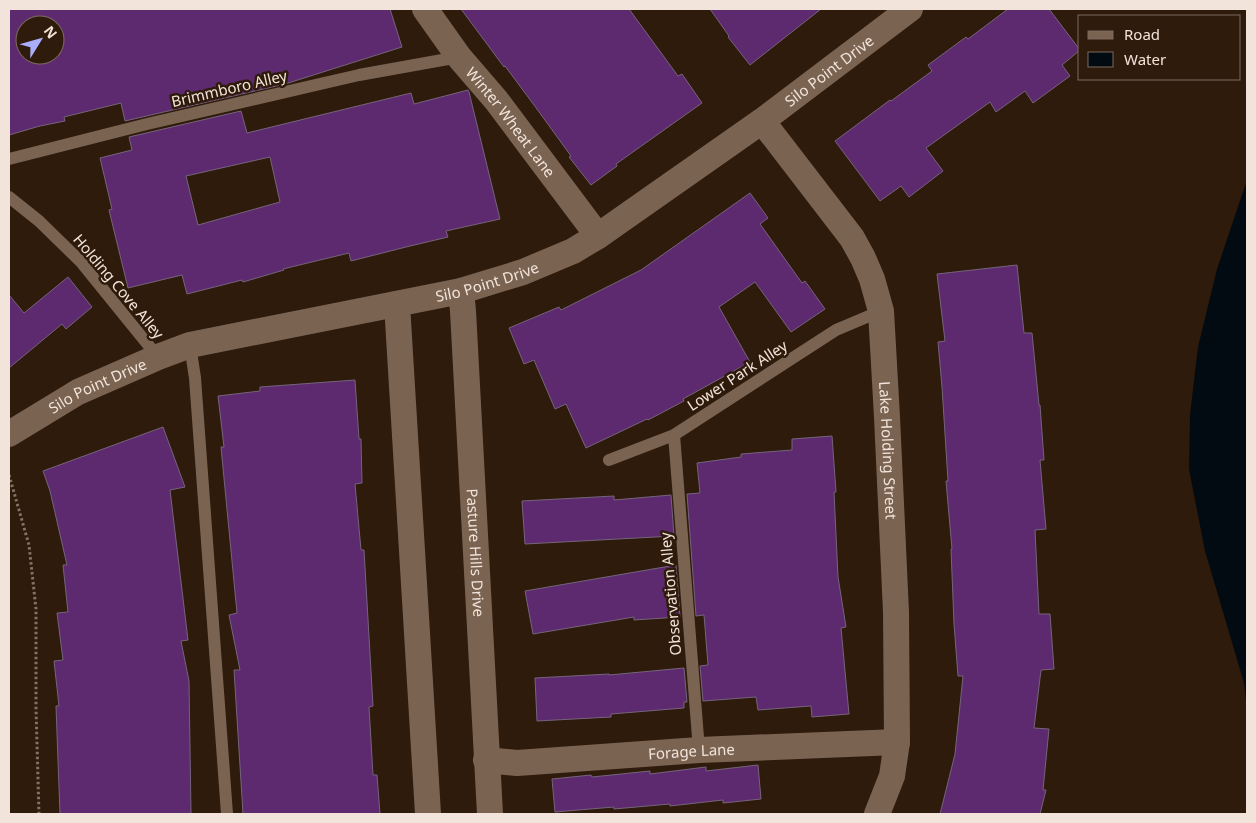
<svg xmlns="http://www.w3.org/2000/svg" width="1256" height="823" viewBox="0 0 1256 823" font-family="'Noto Sans',sans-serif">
	<rect width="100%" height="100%" fill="#2e1b0b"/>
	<path fill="#020a12" d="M1247 180V710L1244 683 1205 551 1189 469 1190 415 1198 347 1217 269Z"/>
	<path fill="#5e2a6f" stroke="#75647b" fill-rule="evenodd" d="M9 9H390L402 47 285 84 125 121 121 103 64 117 65 121 40 126 9 135ZM25 25H55V55H25Z
		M461 9H629L678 76 682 74 702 103 616 164 617 166 591 185 569 157 571 156 534 105 505 66 504 67Z
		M710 9H821L750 65 728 37 729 36Z
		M1008 9H1049L1080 50 1062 65 1070 76 1033 103 1025 91 996 112 990 102 926 148 943 171 909 197 901 186 880 201 835 141 890 100 891 101 932 71 928 65 966 37 968 39Z
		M468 90 469 92 500 219 446 231 448 237 406 247 351 261 349 253 283 269 284 270 243 282 242 280 187 294 182 275 128 288 109 210 112 209 100 158 132 150 129 137 241 111 247 133 411 93 414 104ZM270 157 280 202 198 225 186 176Z
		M750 193 768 218 760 224 802 283 805 281 825 309 791 332 755 282 719 307 750 362 683 399 684 401 648 420 647 419 586 448 566 404 555 409 534 360 524 364 509 328 559 307 561 310 641 270Z
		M1017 265 1024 333H1032L1039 405H1040L1044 460H1040L1046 529 1035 530 1039 614H1050L1054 669 1041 670 1034 728 1049 729 1043 790H1046L1040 814H940L955 754 963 676H958L954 624 951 549H952L946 481H948L942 387 938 342 945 341 937 274Z
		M68 277 92 307 66 329 62 324 9 368V295L24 313Z
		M355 380 359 439H361L362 483 355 484 361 550H364L373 706 369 707 373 775H377L380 814H243L234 670H240L229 615 237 613 221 447H224L218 396 260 391V387Z
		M163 427 185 487 170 490 188 640 181 641 189 681 191 814H60L56 706H59L54 661 63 660 57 613 68 612 63 565H67L50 491 43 471Z
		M832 436 836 492H834L838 577 846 627 841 628 849 714 812 717 811 706 758 710 756 697 703 701 700 666 708 665 704 615 696 616 687 494 700 493 697 463 741 457V454L792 450V439Z
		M671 495 674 536 525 544 522 501 614 496V500Z
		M676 565 680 617 634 620V617L533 634 525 591Z
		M684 668 687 702H684V708L611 714V717L537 721 535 678 609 674V675Z
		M758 765 761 799 723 803V800L670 806V804L614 809V807L555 812 552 779 591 775 592 777 650 771V774L706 767V771Z"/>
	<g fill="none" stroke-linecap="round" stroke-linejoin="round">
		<path stroke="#837265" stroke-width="3" stroke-dasharray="2.5 2.5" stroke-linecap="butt" d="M9 475 29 545 36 609V708L39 814"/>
		<path stroke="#7b6352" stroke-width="12" d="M9 159 147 124 359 75 459 57
			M9 197 39 221 81 262 158 357
			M190 345 195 378 227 814
			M674 435 699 750
			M609 460 674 435 836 330 881 311"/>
		<g stroke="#7b6352" stroke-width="26">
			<path id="s1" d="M425 9 459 57 496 100 598 236"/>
			<path id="s2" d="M762 121 852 238 863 258 872 279 881 311 887 417 896 612 897 742 892 776 877 814"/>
			<path id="s3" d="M461 291 463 311 490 814"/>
			<path d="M397 304 428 814"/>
			<path id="s4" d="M9 434 78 392 158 357 190 345 461 291 523 272 573 251 598 236 762 121 910 9"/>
			<path id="s5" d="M486 760 517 763 699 750 897 742"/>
		</g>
	</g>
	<g text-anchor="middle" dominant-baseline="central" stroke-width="5" stroke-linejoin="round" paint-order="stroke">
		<g font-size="15" fill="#f2e4da" stroke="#2e1b0b">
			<text stroke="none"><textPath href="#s4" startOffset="911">Silo Point Drive</textPath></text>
			<text transform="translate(229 88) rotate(-13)">Brimmboro Alley</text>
			<text stroke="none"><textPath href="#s1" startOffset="142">Winter Wheat Lane</textPath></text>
			<text stroke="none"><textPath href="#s4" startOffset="506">Silo Point Drive</textPath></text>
			<text transform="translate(119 286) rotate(50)">Holding Cove Alley</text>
			<text transform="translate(737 375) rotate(-33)">Lower Park Alley</text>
			<text stroke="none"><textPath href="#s4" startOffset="101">Silo Point Drive</textPath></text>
			<text stroke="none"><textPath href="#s2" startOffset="366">Lake Holding Street</textPath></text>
			<text stroke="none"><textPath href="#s3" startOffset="262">Pasture Hills Drive</textPath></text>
			<text transform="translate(670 594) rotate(-95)">Observation Alley</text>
			<text stroke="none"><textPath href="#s5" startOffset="206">Forage Lane</textPath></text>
		</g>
	</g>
	<rect width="1256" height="823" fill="none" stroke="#f2e4da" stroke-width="20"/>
	<rect x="1078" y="15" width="162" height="65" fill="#2e1b0b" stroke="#7c6b5e"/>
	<rect x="1088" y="31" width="25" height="8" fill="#7b6352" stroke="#7c6b5e"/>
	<text x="1124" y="40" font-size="15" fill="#f2e4da">Road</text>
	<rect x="1088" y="52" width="25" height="15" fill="#020a12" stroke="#7c6b5e"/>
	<text x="1124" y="65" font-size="15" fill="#f2e4da">Water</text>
	<g transform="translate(40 40) rotate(53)"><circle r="24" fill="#2e1b0b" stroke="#7c6b5e"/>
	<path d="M0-4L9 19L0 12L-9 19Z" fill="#abaffb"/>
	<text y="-8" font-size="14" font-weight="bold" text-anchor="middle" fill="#f2e4da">N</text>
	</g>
</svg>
